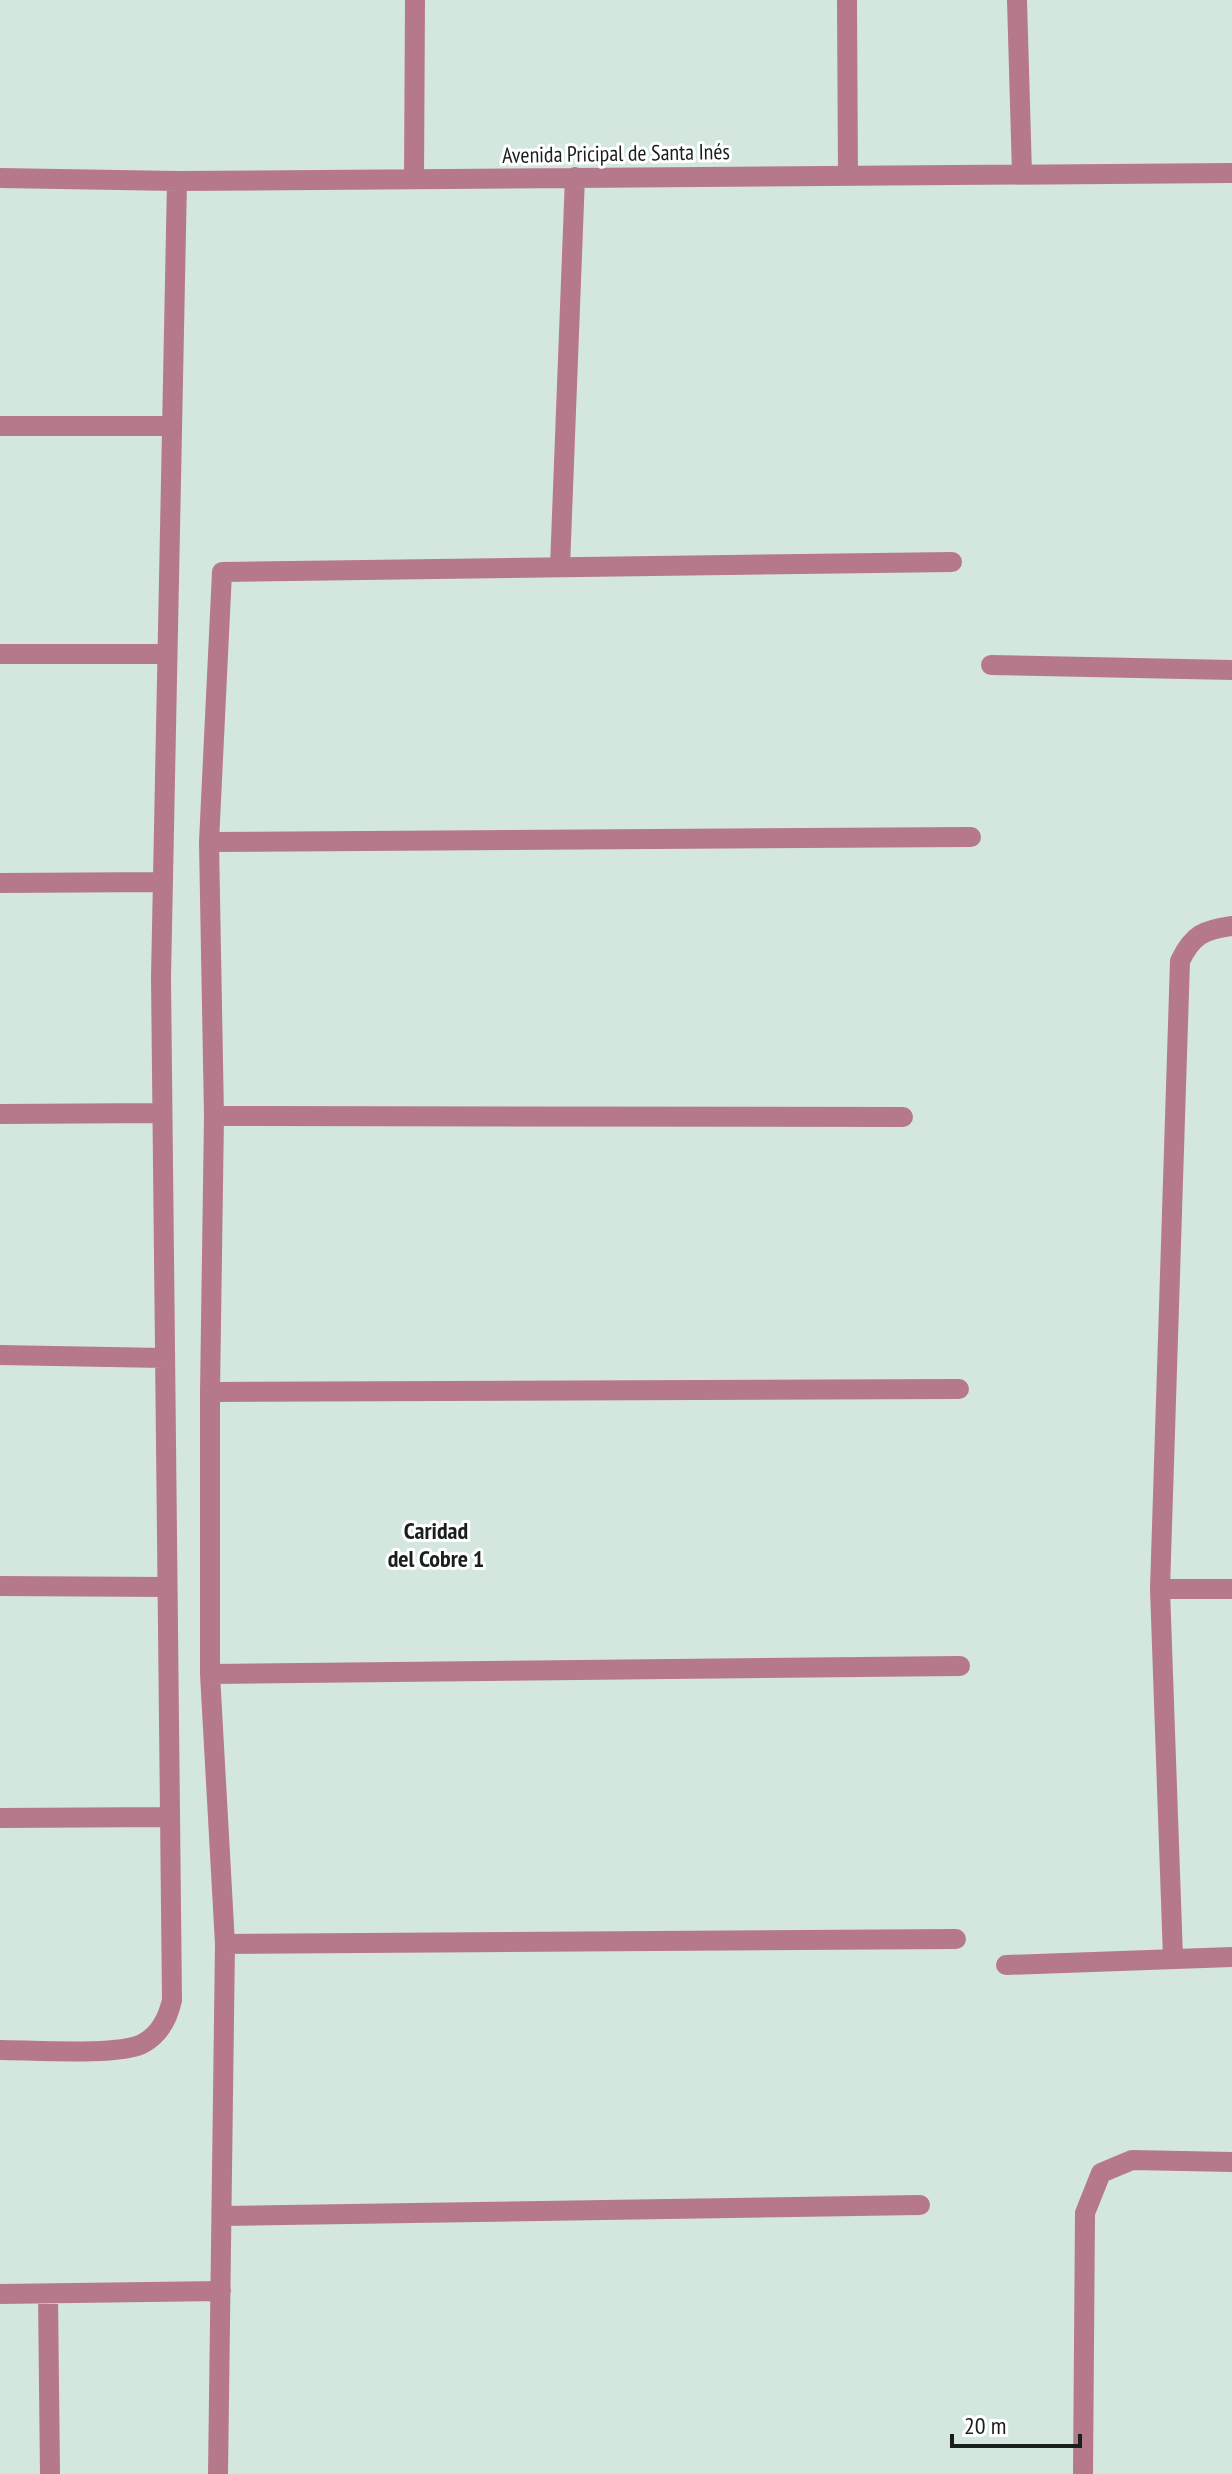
<svg xmlns="http://www.w3.org/2000/svg" width="1232" height="2474" viewBox="0 0 1232 2474" font-family="'PT Sans Narrow',sans-serif">
	<rect width="100%" height="100%" fill="#d3e7df"/>
	<g fill="none" stroke-linecap="round" stroke-linejoin="round">
		<path stroke="#b5798b" stroke-width="20" d="M847 0 848 175
			M1017 0 1022 174
			M0 178 177 181 1232 173
			M414 179 415 0
			M0 426H172
			M560 567 575 177
			M0 654H167
			M991 665 1232 670
			M209 842 971 837
			M0 883 162 882
			M0 1114 162 1113
			M214 1116 903 1117
			M0 1355 164 1358
			M210 1392 959 1389
			M0 1586 167 1587
			M1160 1589H1232
			M210 1674V1392L214 1116 209 842 222 572 952 562
			M0 1818 169 1817
			M225 1944 956 1939
			M1173 1958 1160 1589 1180 961C1193 934 1204 930 1232 926
			M1006 1965 1232 1957
			M0 2050C31 2050 118 2056 142 2044 160 2035 168 2018 172 2000L161 978 177 181
			M223 2216 920 2205
			M0 2294 221 2291
			M48 2294 50 2474
			M218 2474 225 1944 210 1674 960 1666
			M1083 2474 1085 2213 1101 2173 1132 2160 1232 2162"/>
	</g>
	<g text-anchor="middle" dominant-baseline="central" stroke-width="6" stroke-linejoin="round" paint-order="stroke">
		<g font-size="22" fill="#181f1c" stroke="#fff">
			<text transform="translate(616 153) rotate(-1)">Avenida Pricipal de Santa Inés</text>
		</g>
		<g font-size="24" font-weight="bold" fill="#181f1c" stroke="#fff">
			<text x="436" y="1530">Caridad<tspan x="436" dy="28">del Cobre 1</tspan></text>
		</g>
	</g>
	<path d="M952 2434v12h128v-12" fill="none" stroke="#181f1c" stroke-width="4"/>
	<text x="964" y="2434" font-size="24" fill="#181f1c" stroke="#ffffff" stroke-width="6" paint-order="stroke">20 m</text>
</svg>
